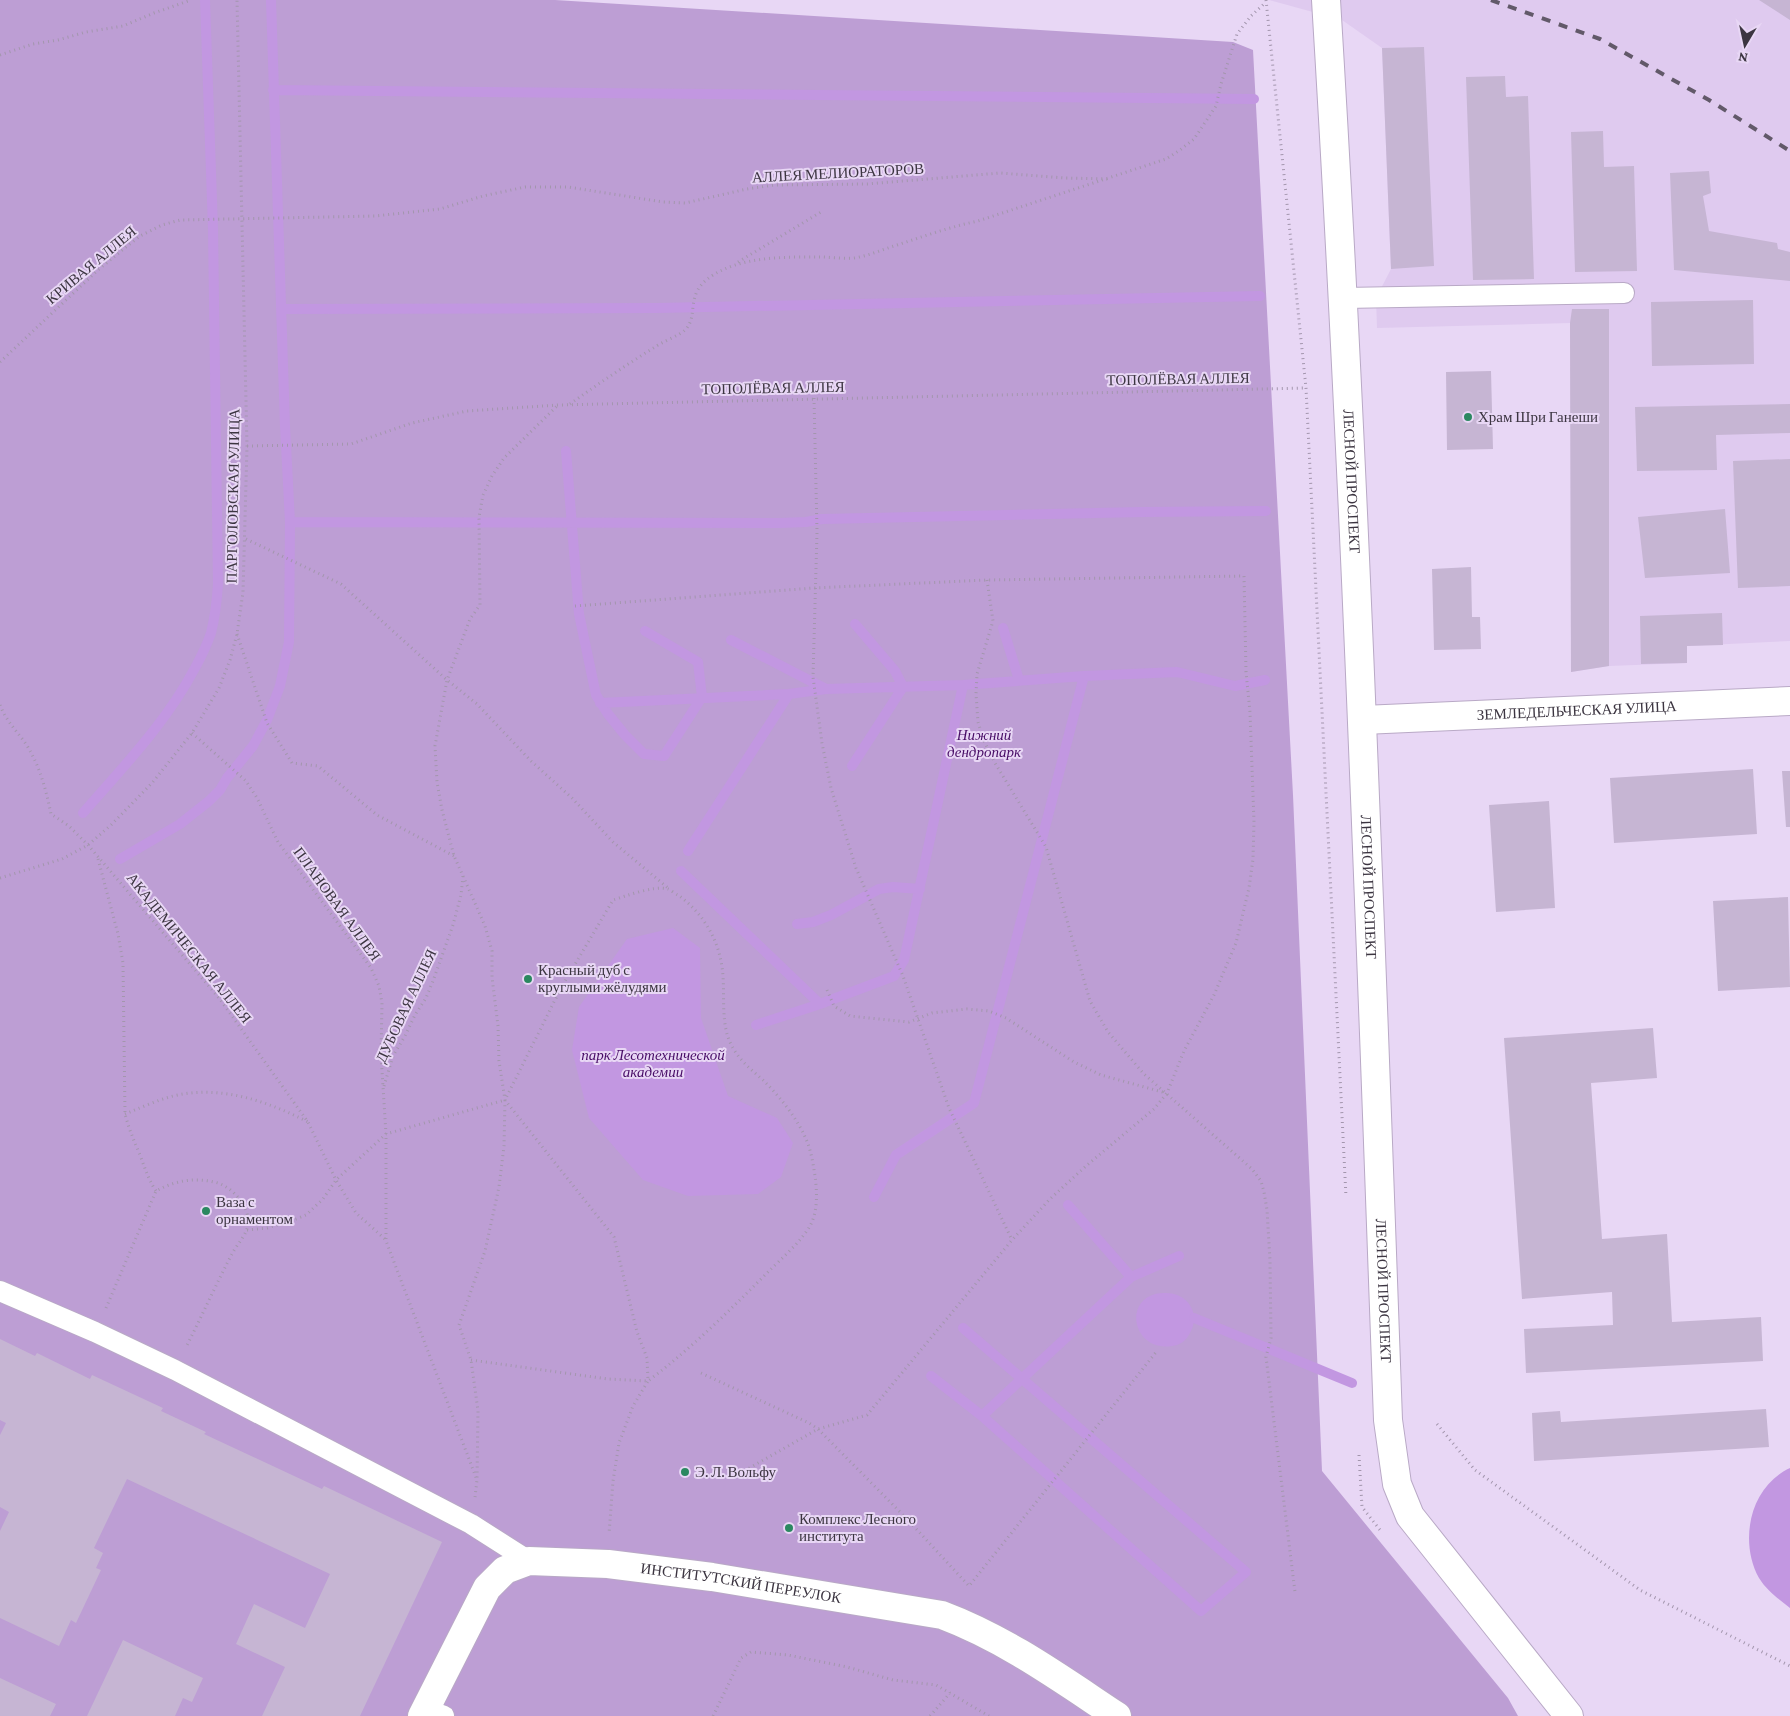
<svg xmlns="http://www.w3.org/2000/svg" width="1790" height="1716" viewBox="0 0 1790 1716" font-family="'Crimson Pro',serif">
	<rect width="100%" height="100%" fill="#e8d7f5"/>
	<path fill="#dfcaef" d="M1269 0H1790V641L1687 646V663L1609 666 1571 672 1570 323 1377 328 1376 298 1391 269 1382 48 1342 20Z"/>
	<path fill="#bd9ed4" d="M0 0H555L1233 42 1253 50 1293 795 1322 1471 1508 1698 1518 1716H0Z"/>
	<path fill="#c297e1" d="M673 928 700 948 701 1018 728 1096 777 1118 793 1143 781 1177 758 1194 688 1196 643 1180 589 1118 572 1050 579 1007 627 939Z
		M1166 1293C1188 1293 1201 1314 1190 1333 1186 1341 1180 1345 1172 1346 1134 1352 1123 1303 1155 1294 1158 1293 1163 1293 1166 1293Z
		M1790 1468V1608C1779 1599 1767 1591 1759 1578 1739 1542 1749 1487 1790 1468Z"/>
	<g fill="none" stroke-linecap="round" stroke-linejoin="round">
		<path stroke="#c297e1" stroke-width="10" d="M273 90 1254 99
			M281 309 657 308 1260 296
			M566 451 579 614 596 695 608 714 625 735 644 754 664 756 702 697 698 662 645 631
			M290 522 780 523 806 522 822 519 1142 512 1266 511
			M1003 628 1019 680
			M731 640 826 689
			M600 703 789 694 826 689 963 685 1084 676 1177 672 1235 686 1265 680
			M852 766 903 687 895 671 855 624
			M83 813C123 767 166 723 195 668 201 657 207 645 211 633 215 617 217 600 218 584L213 229 205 0
			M688 851 789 694
			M120 859 180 824 209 801 220 790 227 778 253 746 267 720 280 686 289 642 290 522 285 426 271 0
			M681 871 820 1004
			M797 924 813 922 831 915 879 889 893 887 920 889
			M756 1025 820 1004 894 976 904 960 963 685
			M874 1197 896 1155 974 1103 1084 676
			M1068 1205 1131 1277
			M1194 1318 1352 1383
			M931 1376 982 1416 1201 1611 1246 1572 963 1328
			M982 1416 1131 1277 1179 1256"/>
	</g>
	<path fill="#c6b5d3" d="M1759 0H1790V20Z
		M1424 47 1434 266 1391 269 1382 48Z
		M1505 76 1506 97 1528 96 1534 279 1473 280 1466 77Z
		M1603 131 1604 167 1634 166 1637 271 1575 272 1571 132Z
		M1709 171 1711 193 1703 196 1709 231 1777 243 1778 249 1790 252V281L1674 270 1670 173Z
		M1753 300 1754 364 1652 366 1651 302Z
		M1572 309H1609V666L1571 672 1570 323Z
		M1491 371 1493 449 1447 450 1446 372Z
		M1790 404V433L1716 435 1717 470 1637 471 1635 407Z
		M1790 459V586L1738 588 1733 461Z
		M1725 509 1730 573 1645 578 1638 517Z
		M1471 567 1472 617H1480L1481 649 1434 650 1432 569Z
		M1722 613 1723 645 1687 646V663L1641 664 1640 616Z
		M1753 769 1757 834 1614 843 1610 778Z
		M1782 771H1790V827H1786Z
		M1549 801 1555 908 1496 912 1489 805Z
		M1788 897 1790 987 1718 991 1713 901Z
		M1653 1028 1657 1078 1591 1083 1602 1239 1667 1234 1672 1322 1761 1317 1763 1361 1526 1373 1524 1329 1613 1325 1612 1292 1522 1299 1504 1038Z
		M0 1339 35 1356 37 1353 90 1379 92 1375 163 1408 161 1411 206 1432 204 1434 322 1489 324 1486 442 1542 360 1716H262L285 1667 236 1644 254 1604 305 1628 330 1574 127 1479 94 1548 103 1553 96 1568 101 1570 76 1623 71 1620 59 1646 0 1618V1531L9 1512 0 1507V1435L6 1423 0 1420Z
		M1766 1409 1769 1447 1534 1461 1532 1413 1560 1411 1561 1422Z
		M123 1640 203 1678 192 1702 183 1698 175 1716H87Z
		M0 1678 56 1704 50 1716H0Z"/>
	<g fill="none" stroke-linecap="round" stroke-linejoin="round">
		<defs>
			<path id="service" d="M1344 298 1624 293
				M0 1291 95 1332 175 1370 471 1524 529 1561
				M425 1709 444 1716"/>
			<g id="minor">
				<path id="s1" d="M1326 0C1355 473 1371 947 1388 1420L1397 1484 1410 1516 1569 1716"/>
				<path id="s2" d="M1363 720 1790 701"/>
				<path id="s3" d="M422 1716 487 1588 505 1570 529 1561 608 1564 712 1577 942 1615C1006 1639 1061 1679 1117 1716"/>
			</g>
		</defs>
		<use href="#service" stroke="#b9a9c6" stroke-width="22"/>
		<use href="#minor" stroke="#b9a9c6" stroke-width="30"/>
		<path stroke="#a396ad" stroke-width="3" stroke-dasharray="1 4" stroke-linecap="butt" d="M1266 0 1306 388 1346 1197
			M0 55 33 44 58 40 86 32 123 26 154 13 191 0
			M738 262 821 212
			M0 362 98 270 126 247 140 236 162 225 180 220 375 216 440 209 483 196 525 187H568L663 202 685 203 747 189 774 185 867 184 1000 173 1065 178 1110 179
			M814 398 817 532 813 677 822 743 831 788 856 868 903 976 949 1108 1012 1240
			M570 404C598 384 626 365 655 347 662 342 680 335 685 330 700 315 683 294 713 275 744 256 785 257 820 257 831 257 843 259 854 258 868 256 881 250 894 246 922 237 949 227 978 221L1166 159 1180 150 1194 139 1216 106 1221 84 1237 34 1251 16 1266 2
			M247 446 351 444 412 423 467 411 558 405 1306 388
			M246 539 341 584 447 680 477 704 531 761 572 798 613 842 668 888
			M987 580 993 621 977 674 976 694 978 722 984 741 995 763 1046 847 1090 1001 1108 1032 1144 1074 1252 1169 1261 1181 1264 1192 1267 1210 1270 1260 1271 1338 1266 1357 1295 1592
			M575 606 814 588 987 580 1244 576 1246 672 1250 712 1254 822 1253 859 1249 888 1236 943 1214 995 1184 1051 1167 1093 1154 1109 1086 1166 1050 1199 1012 1240 867 1415 818 1429 737 1475
			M237 634 267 723 292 763 318 766 377 815 454 856
			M0 705C6 721 17 731 26 744 40 766 46 790 51 814L69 826 88 845 219 998 308 1122 336 1180 356 1213 386 1240
			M192 733 246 781 257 798 278 842 371 968 379 986 382 1003 381 1055 386 1134V1241L477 1480 475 1497
			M98 859 118 934 123 963 125 1114C129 1129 134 1141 140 1155 145 1168 148 1179 156 1191
			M463 876 485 926 492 951V977L498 1026 499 1061 505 1100 614 1237 637 1332 647 1358 648 1381 633 1406 619 1443 613 1481 609 1534
			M0 878 62 859 88 845 111 825 152 783 192 733 219 688 230 660 237 634 243 592 247 446 237 0
			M827 990 834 1006 850 1016 909 1022 932 1013 967 1009 989 1011 1006 1018 1074 1062 1101 1075 1166 1093
			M384 1086 393 1056 405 1036 415 1015 426 998 433 981 453 925 461 895 463 876 454 856 442 810 437 782 435 746 447 680 470 619 480 605 479 517 483 495 492 476 504 458 558 405
			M125 1114C143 1107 163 1097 183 1094 226 1087 269 1102 308 1122
			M247 1230 267 1228 291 1221 306 1215 323 1199 336 1180 386 1134 505 1100
			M106 1308 156 1191C176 1180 196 1177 218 1183 233 1188 250 1207 248 1224 247 1235 237 1244 232 1254 216 1284 202 1316 186 1347
			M471 1360 608 1379 648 1381C693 1347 729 1311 768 1272 781 1259 803 1240 811 1224 818 1210 817 1191 815 1176 813 1163 811 1150 806 1139 797 1118 780 1097 764 1081 753 1071 741 1062 733 1048 719 1025 726 993 722 967 718 938 702 912 678 895 675 894 671 890 668 889 655 885 626 896 613 900L561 988 505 1100 504 1146 499 1187 485 1251 459 1325 471 1360 478 1411 477 1480
			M701 1373 809 1423 818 1429 908 1520 969 1586 1157 1351
			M1437 1424 1475 1470 1640 1590 1790 1666
			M1359 1455 1362 1507 1380 1530
			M713 1716 741 1658 751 1652 788 1655 847 1667 893 1680 936 1685 989 1716
			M930 1716 950 1693"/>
		<use href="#service" stroke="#fff" stroke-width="20"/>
		<use href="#minor" stroke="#fff" stroke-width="28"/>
		<path stroke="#625969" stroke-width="4" stroke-dasharray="9 9" stroke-linecap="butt" d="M1491 0 1600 39 1709 100 1790 151"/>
	</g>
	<g fill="#2b8860" stroke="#e8d7f5" stroke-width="2">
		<circle cx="1468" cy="417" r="5"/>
		<circle cx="528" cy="979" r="5"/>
		<circle cx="206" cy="1211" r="5"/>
		<circle cx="685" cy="1472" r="5"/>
		<circle cx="789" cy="1528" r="5"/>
	</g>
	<g text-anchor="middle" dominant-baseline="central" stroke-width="4" stroke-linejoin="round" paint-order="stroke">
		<g font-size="15" fill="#3c3541" stroke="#e8d7f5">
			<text transform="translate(838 173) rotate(-3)">АЛЛЕЯ МЕЛИОРАТОРОВ</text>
			<text transform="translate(91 265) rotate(-40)">КРИВАЯ АЛЛЕЯ</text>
			<text transform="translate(1178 379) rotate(-1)">ТОПОЛЁВАЯ АЛЛЕЯ</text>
			<text transform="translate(773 388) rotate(-1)">ТОПОЛЁВАЯ АЛЛЕЯ</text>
			<text stroke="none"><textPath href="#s1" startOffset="482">ЛЕСНОЙ ПРОСПЕКТ</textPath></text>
			<text transform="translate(233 496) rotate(-89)">ПАРГОЛОВСКАЯ УЛИЦА</text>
			<text stroke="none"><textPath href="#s2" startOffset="214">ЗЕМЛЕДЕЛЬЧЕСКАЯ УЛИЦА</textPath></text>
			<text stroke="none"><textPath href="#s1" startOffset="888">ЛЕСНОЙ ПРОСПЕКТ</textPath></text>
			<text transform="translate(337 904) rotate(54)">ПЛАНОВАЯ АЛЛЕЯ</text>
			<text transform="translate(189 948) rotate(51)">АКАДЕМИЧЕСКАЯ АЛЛЕЯ</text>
			<text transform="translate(406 1006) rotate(-65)">ДУБОВАЯ АЛЛЕЯ</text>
			<text stroke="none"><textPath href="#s1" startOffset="1292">ЛЕСНОЙ ПРОСПЕКТ</textPath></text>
			<text stroke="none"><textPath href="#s3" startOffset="408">ИНСТИТУТСКИЙ ПЕРЕУЛОК</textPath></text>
		</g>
		<g font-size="15" fill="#3c3541" stroke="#e8d7f5" text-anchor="start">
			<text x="1478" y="417">Храм Шри Ганеши</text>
			<text x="538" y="970">Красный дуб с<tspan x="538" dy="17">круглыми жёлудями</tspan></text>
			<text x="216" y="1202">Ваза с<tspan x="216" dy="17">орнаментом</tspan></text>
			<text x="695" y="1472">Э. Л. Вольфу</text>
			<text x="799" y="1519">Комплекс Лесного<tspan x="799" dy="17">института</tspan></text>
		</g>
		<g font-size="15" font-style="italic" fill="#480d66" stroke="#e8d7f5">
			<text x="984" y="735">Нижний<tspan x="984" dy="17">дендропарк</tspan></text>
			<text x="653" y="1055">парк Лесотехнической<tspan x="653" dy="17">академии</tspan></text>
		</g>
	</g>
	<g transform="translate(1745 45) rotate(189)" stroke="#e8d7f5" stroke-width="4" paint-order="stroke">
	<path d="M0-4L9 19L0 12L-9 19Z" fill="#3c3541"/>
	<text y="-8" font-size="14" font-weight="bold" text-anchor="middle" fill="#3c3541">N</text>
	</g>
</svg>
